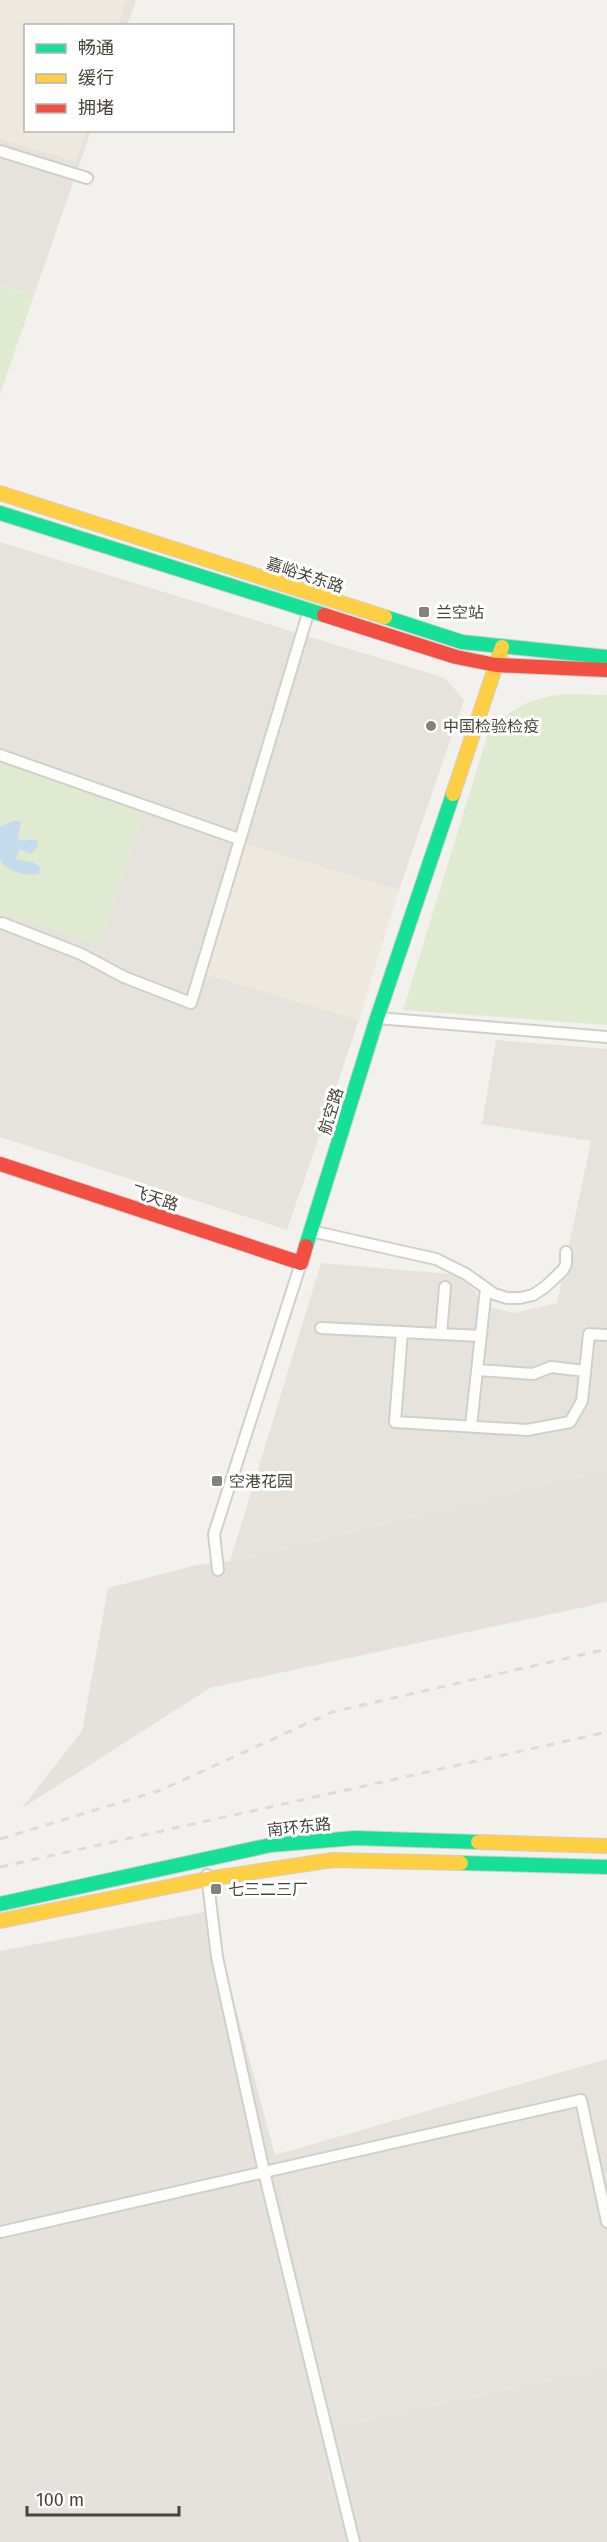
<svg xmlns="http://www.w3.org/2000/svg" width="607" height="2542" viewBox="0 0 607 2542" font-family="'Fira Sans','Noto Sans SC',sans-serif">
	<rect width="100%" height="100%" fill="#f3f1ee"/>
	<path fill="#e6e3dd" d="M0 0H136L127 25 26 26V130L91 131 34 295 0 285Z
		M0 542 445 678 464 700 399 890 241 843 202 973 359 1020 287 1230 0 1137Z
		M496 1040 607 1049V1469L230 1561 321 1263 449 1274 463 1280 475 1291 482 1305 514 1313 557 1303 591 1141 482 1124Z
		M607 2059V2367L332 2427 275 2155Z"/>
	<path fill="#e5e2de" d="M607 1469V1602L210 1688 21 1809 82 1731 108 1588 196 1565 230 1561Z
		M210 1911 275 2155 332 2427 607 2367V2542H0V1951Z"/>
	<path fill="#ede9de" d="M0 0H126L118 25 26 26V130L86 131 76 162 0 139Z
		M241 843 399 890 359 1020 201 973Z"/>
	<path fill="#e0ead1" d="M0 285 34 295 0 395Z
		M565 694 607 695V1025L403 1010 489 730C516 706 529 699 565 694Z
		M0 758 145 805 99 945 0 913Z"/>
	<path fill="#c3dbed" d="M13 821H21L18 838 21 841 36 839 38 847 31 854 20 849 16 859 34 863 40 867 39 874C26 876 4 872 0 858 0 849 0 836 0 827Z"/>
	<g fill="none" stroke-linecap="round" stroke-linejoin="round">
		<defs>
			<path id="street" d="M0 151 87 178
				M0 755 239 839
				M2 923 81 954 124 977 191 1003 309 610
				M377 1018 607 1037
				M311 1231 436 1259 466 1274 494 1294 507 1298H520L533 1295 545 1287 563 1270 566 1264V1252
				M321 1328 481 1336
				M402 1332 395 1422 527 1430 570 1422 582 1401 589 1334 607 1335
				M441 1334 445 1287
				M477 1370 533 1374 551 1367 585 1371
				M471 1426 486 1288
				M218 1570 214 1534 301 1263
				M207 1875 217 1957 264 2172 354 2542
				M1 2232 581 2100 607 2222"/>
			<path id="fast" d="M0 513 324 615
				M385 617 462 642 607 657
				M306 1246 377 1018 453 794
				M461 1863 607 1867
				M0 1904 271 1845 355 1838 478 1842"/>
			<path id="slow" d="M0 493 385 617
				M453 794 502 647
				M478 1842 607 1846
				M0 1921 207 1879 333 1860 461 1863"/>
			<path id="jam" d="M324 615 456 657 496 665 607 670
				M0 1164 301 1263 306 1246"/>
		</defs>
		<use href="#street" stroke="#d1cfcc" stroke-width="14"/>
		<use href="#fast" stroke="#d2cec5" stroke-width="16"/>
		<use href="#slow" stroke="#d2cec5" stroke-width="16"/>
		<use href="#jam" stroke="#d2cec5" stroke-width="16"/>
		<use href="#street" stroke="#fdfdfc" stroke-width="10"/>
		<use href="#fast" stroke="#16e098" stroke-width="14"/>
		<use href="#slow" stroke="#ffcf43" stroke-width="14"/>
		<use href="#jam" stroke="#f24e42" stroke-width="14"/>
		<path stroke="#dbdbda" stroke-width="3" stroke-dasharray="8 8" stroke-linecap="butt" d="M0 1839 161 1790 332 1712 607 1649
			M0 1867 607 1732"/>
	</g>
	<g fill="#848179" stroke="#fff" stroke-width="2">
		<rect x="418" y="606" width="12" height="12" rx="3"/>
		<circle cx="431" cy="726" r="6"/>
		<rect x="211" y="1475" width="12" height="12" rx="3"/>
		<rect x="210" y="1883" width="12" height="12" rx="3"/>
	</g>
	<g text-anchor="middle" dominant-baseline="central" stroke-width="6" stroke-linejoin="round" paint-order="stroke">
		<g font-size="16" fill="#49443a" stroke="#fff">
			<text transform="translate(305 575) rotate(18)">嘉峪关东路</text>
			<text transform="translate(331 1111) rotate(-73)">航空路</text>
			<text transform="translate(155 1198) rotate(18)">飞天路</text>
			<text transform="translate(299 1827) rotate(-6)">南环东路</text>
		</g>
		<g font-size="16" fill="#49443a" stroke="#fff" text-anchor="start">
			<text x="436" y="612">兰空站</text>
			<text x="443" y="726">中国检验检疫</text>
			<text x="229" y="1481">空港花园</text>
			<text x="228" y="1889">七三二三厂</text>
		</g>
	</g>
	<rect x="24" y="24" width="210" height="108" fill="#ffffff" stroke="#b6b4b0" stroke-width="1.5"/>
	<rect x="36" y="44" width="30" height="9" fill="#16e098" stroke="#b6b4b0" stroke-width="1.5"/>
	<text x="78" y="54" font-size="18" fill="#49443a">畅通</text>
	<rect x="36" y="74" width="30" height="9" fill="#ffcf43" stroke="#b6b4b0" stroke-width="1.5"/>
	<text x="78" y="84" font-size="18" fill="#49443a">缓行</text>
	<rect x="36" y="104" width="30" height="9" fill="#f24e42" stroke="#b6b4b0" stroke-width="1.5"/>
	<text x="78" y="114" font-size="18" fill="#49443a">拥堵</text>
	<path d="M27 2506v9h152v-9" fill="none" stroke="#49443a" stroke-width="3"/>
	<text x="36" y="2506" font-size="18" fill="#49443a" stroke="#ffffff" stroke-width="4.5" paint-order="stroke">100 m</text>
</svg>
